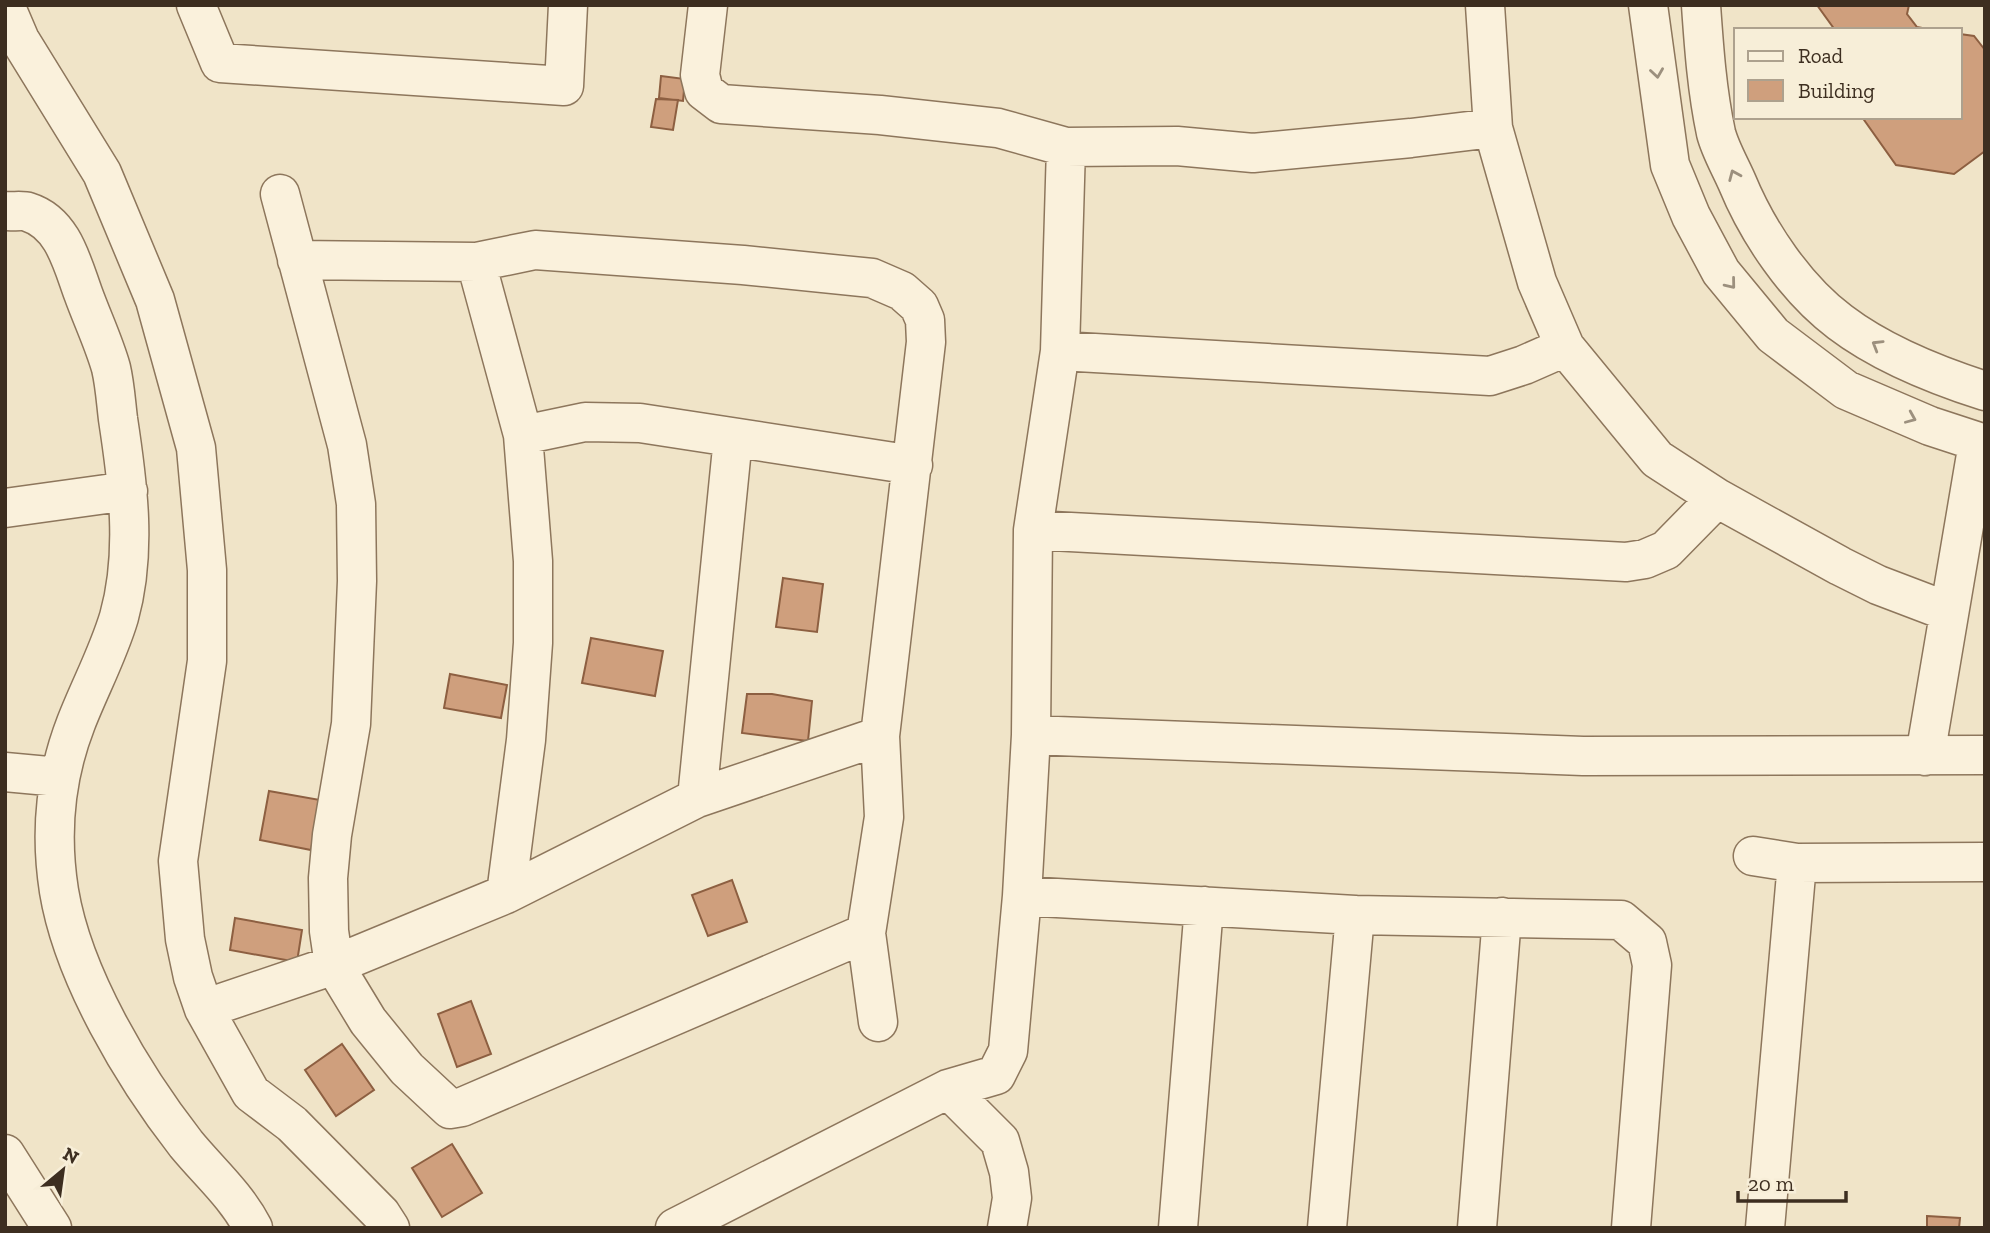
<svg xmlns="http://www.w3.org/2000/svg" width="1990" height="1233" viewBox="0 0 1990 1233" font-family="'Zilla Slab',serif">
	<rect width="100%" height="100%" fill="#f0e4c8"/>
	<path fill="#cf9f7d" stroke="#8d5f41" stroke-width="2" d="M1817 5H1909L1907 14 1917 27 1933 30H1835Z
		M1960 34 1974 36 1985 50V151L1954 174 1896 165 1862 117H1960Z
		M661 76 685 79 683 101 659 98Z
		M656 99 678 100 673 130 651 127Z
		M783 578 823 584 817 632 776 627Z
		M591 638 663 651 655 696 582 683Z
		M450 674 507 685 501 718 444 708Z
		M747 694H772L812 701 808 741 742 733Z
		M269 791 320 800 311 850 260 840Z
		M732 880 747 922 708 936 692 895Z
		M235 918 302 930 297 962 230 950Z
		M471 1001 491 1054 457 1067 438 1014Z
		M342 1044 374 1090 336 1116 305 1070Z
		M452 1144 482 1193 442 1217 412 1168Z
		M1927 1216 1960 1218 1959 1228H1927Z"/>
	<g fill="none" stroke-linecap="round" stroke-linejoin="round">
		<defs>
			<path id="minor" d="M5 5 20 40 102 173 155 300 196 448 207 570V661L178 861 185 939 193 977 204 1009 251 1093 292 1124 381 1214 390 1228
				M196 5 220 63 564 86 568 5
				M708 5 700 75 704 91 721 104 880 115 998 128 1066 147 1177 146 1253 153 1411 138 1493 128
				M1485 5 1493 128 1537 282 1565 347 1657 459 1717 498 1840 566 1878 585 1949 612
				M1648 5 1670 165 1691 216 1721 272 1773 335 1846 390 1930 426 1985 444
				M1701 5C1704 48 1707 91 1716 133 1720 149 1730 166 1737 182 1758 233 1796 289 1840 322 1882 354 1935 375 1985 391
				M280 194 347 445 356 504 357 581 351 724 332 835 328 878 329 931 334 965 368 1021 407 1069 450 1109 462 1107 866 933
				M5 211C12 212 22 210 28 212 63 223 72 263 83 293 92 318 104 343 111 368 115 385 116 403 118 419 128 484 137 553 119 617 108 654 90 687 76 723 55 777 50 834 59 891 73 976 133 1076 186 1144 209 1172 236 1195 253 1228
				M297 260 476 262 535 250 743 265 872 278 902 291 919 306 925 320 926 342 880 736 884 817 866 933 878 1022
				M476 262 523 435 533 561V643L526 740 506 894
				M1060 351 1490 376 1524 365 1565 347
				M523 435 585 422 640 423 913 465
				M5 508 128 491
				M1033 530 1626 562 1645 559 1666 550 1717 498
				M1031 735 1583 756 1985 755
				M1925 756 1978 443
				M5 772 59 777
				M697 798 733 438
				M1753 856 1797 863 1985 862
				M1022 896 1355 915 1621 920 1647 942 1652 965 1631 1228
				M204 1009 334 965 506 894 697 798 880 736
				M948 1089 1000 1141 1009 1172 1012 1198 1007 1228
				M5 1154 52 1228
				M675 1228 948 1089 996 1075 1008 1051 1022 896 1031 735 1033 530 1060 351 1066 147
				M1178 1228 1204 906
				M1327 1228 1355 915
				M1477 1228 1502 917
				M1765 1228 1797 863"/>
		</defs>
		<use href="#minor" stroke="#8d765c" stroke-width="41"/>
		<use href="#minor" stroke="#faf1dc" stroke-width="38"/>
	</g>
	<defs><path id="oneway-chevron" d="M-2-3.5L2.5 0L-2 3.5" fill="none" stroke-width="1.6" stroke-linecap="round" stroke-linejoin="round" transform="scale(1.75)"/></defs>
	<g stroke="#9c907e">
		<use href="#oneway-chevron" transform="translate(1657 73) rotate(82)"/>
		<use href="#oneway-chevron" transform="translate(1734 175) rotate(-113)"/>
		<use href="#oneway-chevron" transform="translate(1731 284) rotate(51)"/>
		<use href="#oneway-chevron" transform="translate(1877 345) rotate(-149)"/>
		<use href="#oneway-chevron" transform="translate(1911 418) rotate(23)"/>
	</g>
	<rect width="1990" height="1233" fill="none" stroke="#3d2e20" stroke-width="14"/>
	<rect x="1734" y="28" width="228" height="91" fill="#f7eed8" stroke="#ada18e" stroke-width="2"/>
	<rect x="1748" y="51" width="35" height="10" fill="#faf1dc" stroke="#ada18e" stroke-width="2"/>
	<text x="1798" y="63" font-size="21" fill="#3d2e20">Road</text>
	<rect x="1748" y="80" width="35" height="21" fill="#cf9f7d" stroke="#ada18e" stroke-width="2"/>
	<text x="1798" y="98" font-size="21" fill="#3d2e20">Building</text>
	<g transform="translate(63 1170) rotate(29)" stroke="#f7eed8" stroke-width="5" paint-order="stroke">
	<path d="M0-5L12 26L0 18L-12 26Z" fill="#3d2e20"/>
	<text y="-10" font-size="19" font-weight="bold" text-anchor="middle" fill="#3d2e20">N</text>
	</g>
	<path d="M1738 1191v10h108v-10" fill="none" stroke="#3d2e20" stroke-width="3.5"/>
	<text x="1748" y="1191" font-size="21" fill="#3d2e20" stroke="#f7eed8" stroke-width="5" paint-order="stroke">20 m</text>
</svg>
